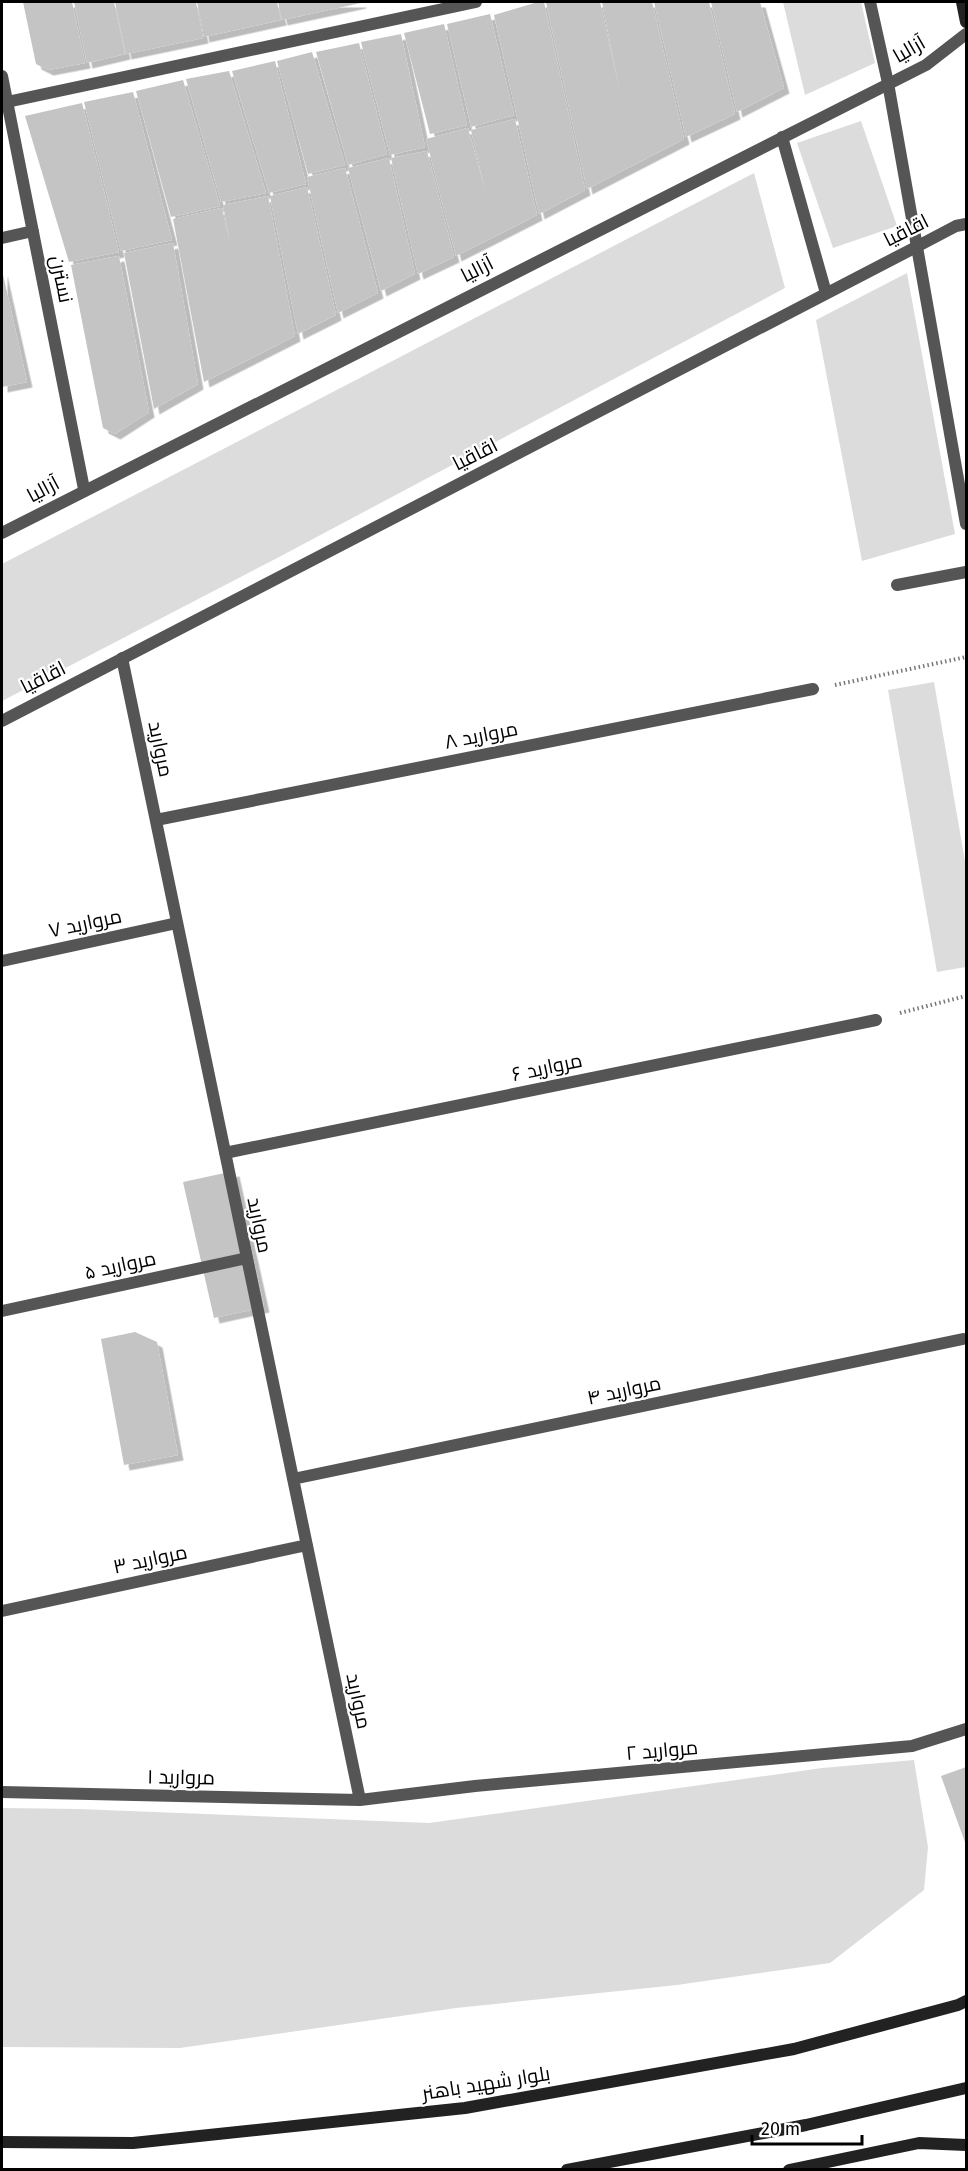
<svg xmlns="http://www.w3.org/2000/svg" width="968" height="2171" viewBox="0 0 968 2171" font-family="'Fira Sans',Cairo,sans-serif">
	<defs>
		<filter id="shadow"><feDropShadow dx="5.5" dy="5.5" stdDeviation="0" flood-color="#0004"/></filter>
	</defs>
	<rect width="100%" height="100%" fill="#fff"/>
	<path fill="#dcdcdc" d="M783 2H861L875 63 805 95Z
		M861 121 897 226 833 248 797 143Z
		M754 173 785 288 281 556 2 701V564Z
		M907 273 955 534 862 561 816 320Z
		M934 682 966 867V967L937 972 888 690Z
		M914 1760 928 1847 924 1890 830 1963 677 1985 456 2008 180 2048 2 2047V1808L78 1809 429 1823 822 1768Z"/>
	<path fill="#c4c4c4" filter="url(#shadow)" d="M23 2H72L85 63 48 70 36 64Z
		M74 2H114L125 54 87 63Z
		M115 2H196L203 38 126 54Z
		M197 2H277L281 20 204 37Z
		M278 2H361V3L282 20Z
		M538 2H544L585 190 539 214 494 15Z
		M546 2H600L621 97 602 2H652L684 139 587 189Z
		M654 2H709L735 114 686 137Z
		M711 2H760L784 88 737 112Z
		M490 14 514 115 471 127 447 24Z
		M444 24 467 125 430 134 404 33Z
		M401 34 425 147 390 155 361 42Z
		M359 43 387 154 348 165 316 52Z
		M312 52 345 165 308 174 277 61Z
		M275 61 306 184 269 193 232 71Z
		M229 71 266 193 221 202 186 79Z
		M183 80 220 206 171 217 136 91Z
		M133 92 172 240 121 251 84 102Z
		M82 103 119 252 69 262 25 116Z
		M515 119 537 215 456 256 426 139 468 128 486 194 471 130Z
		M427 151 454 257 418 274 391 158Z
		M389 158 415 274 381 291 348 168Z
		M345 168 378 293 338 313 307 177Z
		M307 187 336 315 298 334 270 196Z
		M268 196 295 336 204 382 173 219 222 208 231 248 223 205Z
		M173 243 198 384 154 409 124 253Z
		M119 256 149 412 115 434 103 428 71 265Z
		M2 270 27 382 2 387Z
		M234 1171 264 1307 214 1318 183 1182Z
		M135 1332 157 1342 178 1455 124 1465 101 1339Z
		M966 1767V1845L941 1776Z"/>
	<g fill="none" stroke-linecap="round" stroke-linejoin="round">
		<path stroke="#777" stroke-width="4" stroke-dasharray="1.5 3" stroke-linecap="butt" d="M835 685 966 657
			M900 1013 966 996"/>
		<path stroke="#555" stroke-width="12" d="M897 585 966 572"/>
		<path stroke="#555" stroke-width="12" d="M870 2 888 83 966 524"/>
		<path stroke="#555" stroke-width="12" d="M2 76 84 489
			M7 102 476 2
			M2 238 33 231
			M122 658 360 1800
			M156 820 813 689
			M2 961 177 923
			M225 1153 876 1020
			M2 1311 247 1258
			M293 1479 963 1339
			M2 1611 307 1545
			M2 1792 360 1800 475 1786 912 1746 966 1729"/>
		<path stroke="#555" stroke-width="12" d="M782 137 826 293
			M2 533 926 65 966 34
			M2 721 918 246 956 226 966 224"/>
		<path stroke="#222" stroke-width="12" d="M962 2 966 22
			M2 2142 133 2143 465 2108 794 2049 958 2005 966 2001
			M567 2170 806 2125 966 2088
			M789 2170 919 2143 966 2145"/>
	</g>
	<g text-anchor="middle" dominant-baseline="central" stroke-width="4.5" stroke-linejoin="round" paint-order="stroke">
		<g font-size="20" fill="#000" stroke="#fff">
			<text transform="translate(909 49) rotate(-30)">آزالیا</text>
			<text transform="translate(906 230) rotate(-27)">اقاقیا</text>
			<text transform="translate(477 269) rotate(-27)">آزالیا</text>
			<text transform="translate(62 279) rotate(79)">نسترن</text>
			<text transform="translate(475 454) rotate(-27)">اقاقیا</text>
			<text transform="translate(43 489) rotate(-28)">آزالیا</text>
			<text transform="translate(43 677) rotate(-27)">اقاقیا</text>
			<text transform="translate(481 735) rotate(-11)">مروارید ۸</text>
			<text transform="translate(161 749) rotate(78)">مروارید</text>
			<text transform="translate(85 923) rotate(-12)">مروارید ۷</text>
			<text transform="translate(547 1067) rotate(-12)">مروارید ۶</text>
			<text transform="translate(260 1225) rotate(78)">مروارید</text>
			<text transform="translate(120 1265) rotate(-12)">مروارید ۵</text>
			<text transform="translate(624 1390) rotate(-12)">مروارید ۴</text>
			<text transform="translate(150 1559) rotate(-12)">مروارید ۳</text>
			<text transform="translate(359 1701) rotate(78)">مروارید</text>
			<text transform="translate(662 1750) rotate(-5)">مروارید ۲</text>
			<text transform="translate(181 1777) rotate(1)">مروارید ۱</text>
			<text transform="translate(486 2083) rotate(-9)">بلوار شهید باهنر</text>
		</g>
	</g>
	<rect width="968" height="2171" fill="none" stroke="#000000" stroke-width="6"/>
	<path d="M752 2135v9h110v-9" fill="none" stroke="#000000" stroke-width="3"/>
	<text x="761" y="2135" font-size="18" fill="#000000" stroke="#ffffff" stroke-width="4.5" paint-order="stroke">20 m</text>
</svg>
